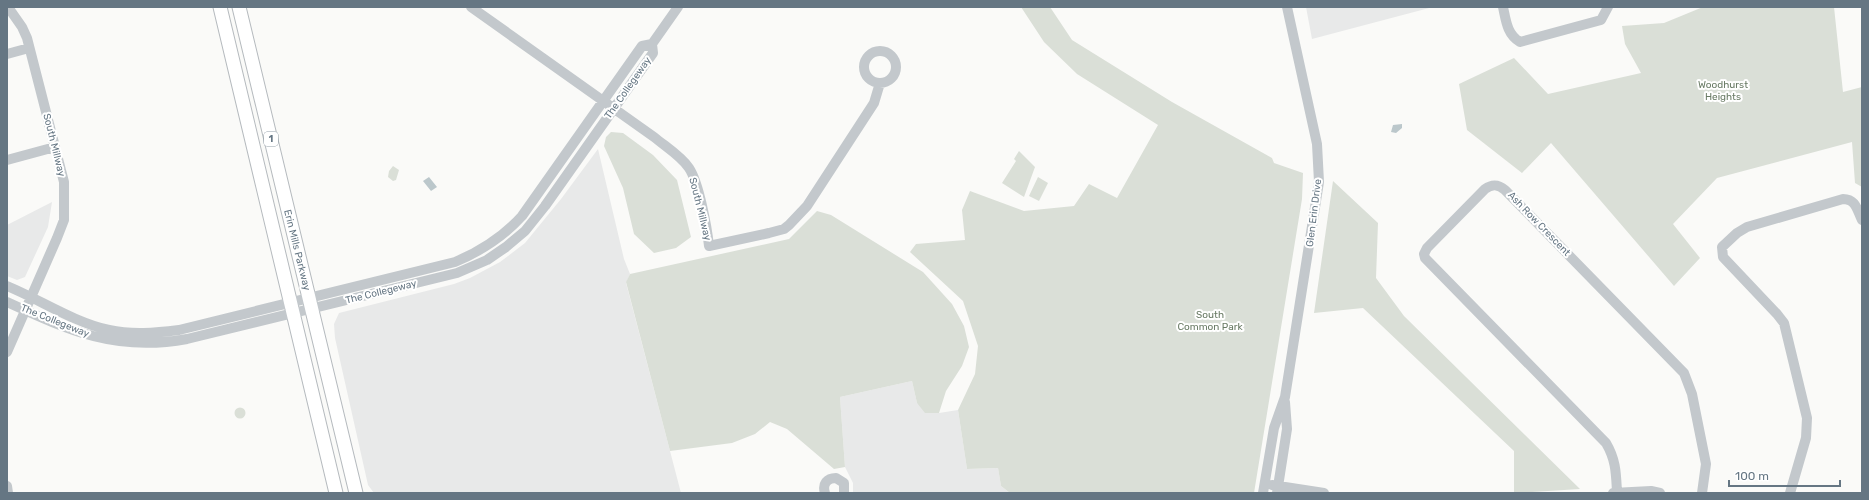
<svg xmlns="http://www.w3.org/2000/svg" width="1869" height="500" viewBox="0 0 1869 500" font-family="Rubik,sans-serif">
	<rect width="100%" height="100%" fill="#fafaf8"/>
	<path fill="#e8e9e9" d="M1306 7H1433L1312 39Z
		M598 149 624 259 630 274 626 283 681 493H374L368 485 335 338 334 324 339 313 454 284 470 278 500 262 525 243 561 199Z
		M52 202 48 227 25 277 17 280 7 276V225Z
		M912 381 917 403 939 413 958 410 967 469 998 468 1001 486 1010 493H853V483L845 467 840 397Z"/>
	<path fill="#dadfd7" d="M1021 7H1050L1072 40 1172 102 1272 158 1274 163 1303 173 1302 199 1254 493H1010L1001 486 998 468 967 469 958 410 975 374 978 346 963 301 910 252 916 244 965 240 962 210 970 191 1024 211 1074 206 1089 184 1117 198 1158 125 1077 74 1044 42Z
		M1703 7H1834L1843 92 1862 87V187L1855 183 1852 142 1717 178 1673 224 1700 258 1674 286 1551 143 1522 173 1467 130 1459 84 1514 58 1548 94 1641 73 1625 44 1622 26 1664 23Z
		M611 132 623 133 653 155 677 180 691 237 676 248 654 253 634 234 623 188 604 146 606 137Z
		M1019 151 1035 167 1024 197 1002 183 1016 161 1014 159Z
		M393 166 399 170 396 180 393 181 388 177 389 171Z
		M1038 177 1048 183 1039 201 1029 196Z
		M1333 181 1378 223 1376 278 1404 316 1580 489 1514 493V451L1363 308 1314 313Z
		M817 211 831 215 923 272 952 304 964 326 969 347 962 366 946 391 939 413H925L917 403 912 381 840 397 845 467 834 469 787 429 770 422 755 434 732 443 670 451 626 282 630 274 789 239Z
		M234.5 413a5.5 5.5 0 1 1 11 0a5.5 5.5 0 1 1-11 0Z"/>
	<path fill="#bbc7cb" d="M1402 124V128L1396 133 1391 132 1393 125Z
		M429 177 437 187 431 191 423 181Z"/>
	<g fill="none" stroke-linecap="round" stroke-linejoin="round">
		<defs>
			<path id="major" d="M220 7 336 493
				M239 7 356 493"/>
		</defs>
		<use href="#major" stroke="#b5babe" stroke-width="15"/>
		<path stroke="#c3c8cc" stroke-width="10" d="M471 7 654 137C666 147 681 156 689 168 699 183 707 227 709 246L769 233 784 229 789 225 807 206 874 103 880 83
			M1503 7C1506 21 1507 34 1520 42L1601 20 1608 7
			M864 67a16 16 0 1 1 32 0a16 16 0 1 1-32 0Z
			M7 54 29 48
			M7 160 55 147
			M7 286C41 300 73 322 109 330 132 335 155 333 179 330L455 262C481 251 503 237 522 216L642 46 652 44
			M7 302C70 331 116 352 187 339L457 273 487 260 506 247 525 231 545 206 653 53 652 44 678 7
			M7 352 57 238 64 220V182L27 38 22 27 8 7
			M1272 485 1324 493
			M7 486 8 493
			M1617 492C1616 473 1616 460 1606 443L1425 258 1424 254 1427 248 1485 189C1492 184 1498 184 1505 190L1684 373 1692 394 1706 464 1702 493
			M825 493C822 484 827 478 836 478L844 483V493
			M1263 493 1274 428 1285 397 1319 182 1317 144 1287 7
			M1277 493 1287 429 1285 402
			M1613 493 1651 491 1660 493
			M1790 493 1806 438 1807 418 1784 323 1777 314 1723 257 1722 247 1737 233 1747 227 1843 199C1856 199 1857 210 1862 220"/>
		<use href="#major" stroke="#fff" stroke-width="13"/>
	</g>
	<g text-anchor="middle" dominant-baseline="central" stroke-width="4" stroke-linejoin="round" paint-order="stroke">
		<rect fill="#fff" stroke="#939fa8" stroke-width="1" x="264" y="132" width="14" height="14" rx="3"/>
		<g font-size="9" font-weight="bold" fill="#657683">
			<text x="271" y="139">1</text>
		</g>
		<g font-size="10" fill="#687a64" stroke="#fff">
			<text x="1723" y="85">Woodhurst<tspan x="1723" dy="12">Heights</tspan></text>
			<text x="1210" y="315">South<tspan x="1210" dy="12">Common Park</tspan></text>
		</g>
		<g font-size="10" fill="#657683" stroke="#fff">
			<text transform="translate(628 88) rotate(-55)">The Collegeway</text>
			<text transform="translate(54 145) rotate(76)">South Millway</text>
			<text transform="translate(700 209) rotate(76)">South Millway</text>
			<text transform="translate(1314 213) rotate(-83)">Glen Erin Drive</text>
			<text transform="translate(1539 224) rotate(46)">Ash Row Crescent</text>
			<text transform="translate(297 250) rotate(76)">Erin Mills Parkway</text>
			<text transform="translate(381 292) rotate(-14)">The Collegeway</text>
			<text transform="translate(55 321) rotate(22)">The Collegeway</text>
		</g>
	</g>
	<rect width="1869" height="500" fill="none" stroke="#657683" stroke-width="16"/>
	<path d="M1729 480v6h111v-6" fill="none" stroke="#657683" stroke-width="2"/>
	<text x="1735" y="480" font-size="12" fill="#657683" stroke="#ffffff" stroke-width="3" paint-order="stroke">100 m</text>
</svg>
